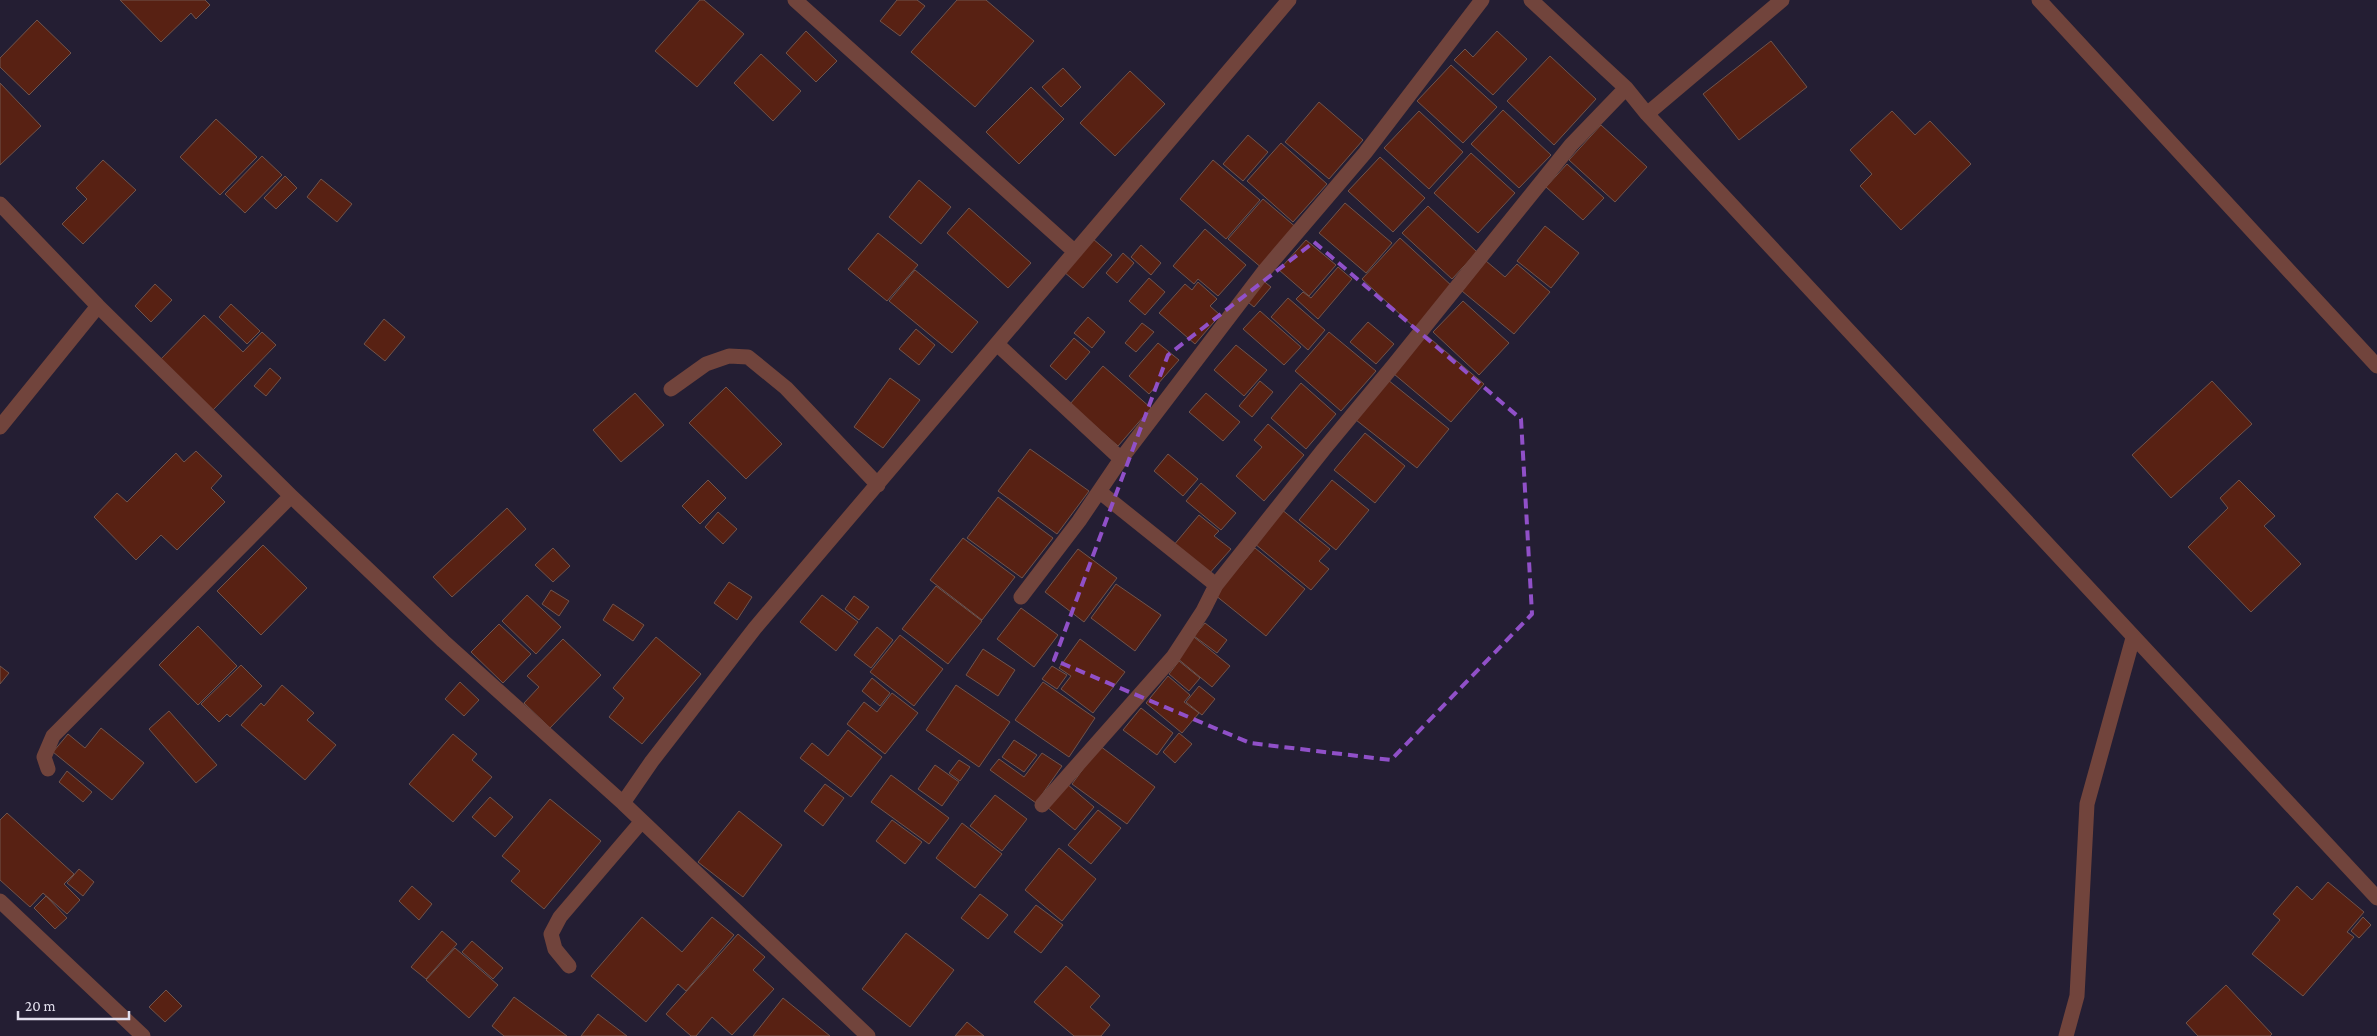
<svg xmlns="http://www.w3.org/2000/svg" width="2377" height="1036" viewBox="0 0 2377 1036" font-family="'Crimson Pro',serif">
	<rect width="100%" height="100%" fill="#241e33"/>
	<path fill="#582113" stroke="#70544c" d="M120 0H205L210 5 196 19 191 13 161 42Z
		M700 0H704L744 34 697 87 655 51Z
		M897 0H917L925 6 900 36 880 21Z
		M957 0H986L1034 41 975 107 911 52Z
		M37 20 71 53 29 95 0 67V58Z
		M806 31 837 61 816 82 786 53Z
		M1497 31 1527 59 1493 95 1454 60 1465 49 1473 57Z
		M1771 41 1807 87 1739 140 1703 94Z
		M761 54 801 91 773 121 734 83Z
		M1550 56 1596 99 1554 145 1507 101Z
		M1451 65 1497 107 1463 143 1417 101Z
		M1063 68 1081 87 1061 107 1042 87Z
		M1130 71 1165 104 1115 156 1080 123Z
		M0 83 41 126 0 165Z
		M1031 87 1064 119 1019 164 986 132Z
		M1319 102 1363 140 1329 179 1285 142Z
		M1503 110 1551 155 1519 188 1471 144Z
		M1419 111 1463 152 1429 189 1384 148Z
		M1892 111 1915 135 1930 121 1971 164 1901 230 1860 186 1872 174 1850 150Z
		M216 119 257 157 220 195 180 157Z
		M1601 125 1647 167 1615 202 1569 160Z
		M1248 135 1268 152 1243 181 1223 164Z
		M1281 143 1327 184 1293 222 1247 181Z
		M1471 153 1515 193 1478 233 1434 193Z
		M262 156 282 175 245 213 225 194Z
		M1380 157 1425 198 1393 232 1348 191Z
		M103 160 136 190 83 244 62 224 87 199 76 188Z
		M1213 160 1260 200 1226 239 1180 199Z
		M1567 164 1604 198 1583 220 1546 187Z
		M285 176 297 188 276 209 264 198Z
		M321 179 352 204 337 222 307 197Z
		M919 180 951 207 921 244 889 217Z
		M1263 199 1298 229 1263 269 1228 239Z
		M1345 203 1392 243 1366 273 1319 233Z
		M1428 206 1477 252 1452 279 1402 233Z
		M969 208 1031 263 1008 288 947 233Z
		M1545 226 1579 253 1551 288 1517 261Z
		M1205 229 1246 265 1218 296 1198 279 1194 284 1173 266Z
		M878 233 918 265 887 301 848 269Z
		M1400 238 1453 287 1415 328 1362 279Z
		M1093 239 1112 255 1083 288 1064 272Z
		M1306 240 1336 265 1309 296 1279 270Z
		M1141 245 1161 263 1151 275 1131 257Z
		M1123 253 1134 263 1117 283 1106 273Z
		M1486 261 1505 277 1517 264 1550 292 1514 334 1462 291Z
		M1338 267 1352 279 1318 319 1296 299 1303 292 1311 298Z
		M915 270 978 322 952 353 889 301Z
		M1149 278 1165 292 1145 315 1129 301Z
		M1261 279 1271 287 1254 307 1244 299Z
		M1198 282 1217 299 1210 306 1220 315 1195 344 1159 313 1185 284 1192 290Z
		M155 284 172 300 151 322 135 306Z
		M1288 298 1325 330 1308 350 1271 317Z
		M1463 301 1509 343 1479 375 1433 332Z
		M231 304 260 331 247 344 219 317Z
		M1260 311 1301 347 1284 365 1243 329Z
		M204 315 243 352 262 332 276 345 212 411 159 361Z
		M1088 317 1105 332 1092 348 1074 333Z
		M384 319 405 337 385 361 364 344Z
		M1368 322 1394 344 1376 364 1350 342Z
		M1142 323 1154 332 1136 352 1125 343Z
		M916 329 935 345 919 365 899 349Z
		M1329 332 1376 371 1341 411 1295 371Z
		M1426 335 1484 384 1451 422 1394 374Z
		M1074 338 1090 352 1066 380 1050 366Z
		M1158 343 1179 360 1149 394 1129 376Z
		M1236 345 1267 370 1244 396 1214 370Z
		M1103 366 1151 408 1118 446 1070 404Z
		M270 368 281 378 266 396 254 386Z
		M890 378 920 400 883 448 854 427Z
		M1388 380 1449 429 1417 468 1356 420Z
		M1260 381 1273 392 1252 417 1239 406Z
		M2212 381 2252 424 2171 498 2132 455Z
		M1301 383 1336 414 1306 449 1271 418Z
		M726 387 782 444 746 479 689 423Z
		M635 393 664 425 621 462 593 430Z
		M1206 393 1240 422 1223 441 1189 412Z
		M1268 424 1304 455 1264 501 1236 476 1262 447 1254 440Z
		M1365 433 1405 466 1375 503 1334 470Z
		M1030 449 1089 491 1057 534 998 491Z
		M196 451 222 476 211 488 225 502 177 550 161 535 136 560 94 517 117 493 127 502 176 453 184 462Z
		M1168 454 1198 479 1183 496 1154 471Z
		M708 480 726 498 700 524 682 506Z
		M1332 480 1369 510 1336 550 1299 520Z
		M2239 480 2275 516 2264 526 2301 564 2251 612 2188 547 2228 508 2220 498Z
		M1201 483 1236 513 1221 530 1186 501Z
		M998 497 1053 538 1022 578 967 538Z
		M507 508 526 529 452 597 433 577Z
		M1281 509 1330 549 1319 561 1329 569 1311 590 1255 544Z
		M718 512 737 529 723 544 705 527Z
		M1199 515 1219 531 1214 536 1231 549 1208 575 1173 546Z
		M963 538 1015 577 982 620 930 580Z
		M263 545 307 588 261 635 217 591Z
		M553 548 570 566 553 582 535 565Z
		M1255 548 1305 589 1266 636 1215 595Z
		M1078 549 1117 578 1084 622 1045 592Z
		M729 582 752 597 737 620 714 603Z
		M1116 584 1161 615 1135 651 1091 618Z
		M936 586 982 621 948 664 902 629Z
		M551 590 569 601 559 616 542 604Z
		M527 595 561 627 536 654 502 621Z
		M822 595 858 622 836 651 800 622Z
		M854 596 869 607 859 620 845 609Z
		M613 604 644 625 633 641 603 620Z
		M1021 608 1058 635 1034 667 997 639Z
		M1205 623 1227 640 1217 653 1194 636Z
		M499 624 531 654 503 683 471 652Z
		M198 626 237 666 198 705 159 665Z
		M877 627 893 640 871 668 854 655Z
		M900 635 943 669 914 706 870 672Z
		M656 637 701 674 642 744 609 717 624 698 613 688Z
		M1194 637 1230 666 1212 687 1177 658Z
		M563 639 601 675 550 728 524 703 539 687 527 676Z
		M1080 639 1125 672 1093 713 1061 689 1071 676 1059 668Z
		M983 649 1015 670 998 696 966 675Z
		M1179 661 1200 678 1189 691 1169 674Z
		M241 665 262 686 230 717 227 714 219 722 201 704Z
		M0 666 9 673 0 684Z
		M1052 666 1067 675 1057 689 1042 679Z
		M1168 676 1190 695 1184 702 1199 713 1182 733 1146 703Z
		M872 678 890 693 880 706 862 691Z
		M460 682 479 700 464 716 445 699Z
		M1043 682 1095 718 1069 757 1015 720Z
		M282 685 314 713 307 720 336 745 305 780 241 725 261 703 264 706Z
		M956 685 1010 722 979 767 926 730Z
		M1199 686 1215 699 1202 715 1186 702Z
		M892 693 918 713 885 754 847 724 864 702 877 712Z
		M1141 708 1173 733 1157 755 1123 730Z
		M169 711 217 765 196 783 149 729Z
		M101 728 144 763 112 800 53 752 68 734 85 748Z
		M848 730 882 757 851 797 800 758 812 743 828 756Z
		M1179 733 1192 744 1175 763 1163 752Z
		M453 734 477 754 472 760 492 777 453 822 409 784Z
		M1014 740 1037 755 1024 772 1002 757Z
		M1100 746 1155 787 1127 824 1072 784Z
		M1042 753 1062 766 1036 803 990 770 999 759 1024 777Z
		M959 760 970 767 960 781 949 773Z
		M935 765 959 782 942 806 918 789Z
		M67 771 92 792 83 802 59 782Z
		M891 775 949 818 929 844 871 802Z
		M825 784 844 798 823 826 804 811Z
		M1067 784 1094 807 1075 830 1047 807Z
		M995 795 1027 819 1002 851 970 826Z
		M490 797 513 817 495 837 472 817Z
		M550 799 601 841 544 909 511 881 520 871 502 856Z
		M1098 810 1121 828 1091 864 1068 845Z
		M739 811 782 845 743 897 698 862Z
		M7 813 74 874 64 884 80 900 67 914 43 893 30 907 0 880V820Z
		M892 820 922 842 905 864 876 841Z
		M962 823 1002 854 975 888 936 858Z
		M1059 848 1096 879 1062 921 1025 890Z
		M79 869 94 882 83 896 67 883Z
		M2328 882 2364 912 2347 932 2354 937 2303 996 2252 954 2280 920 2273 914 2297 886 2312 900Z
		M412 886 432 904 419 920 399 901Z
		M980 894 1008 915 988 939 961 918Z
		M46 896 67 918 55 929 34 908Z
		M1036 905 1063 925 1041 953 1014 932Z
		M642 917 682 952 712 917 734 935 686 991 678 984 646 1022 591 976Z
		M2363 917 2371 925 2359 938 2351 931Z
		M442 931 457 944 426 979 411 967Z
		M906 933 954 970 910 1027 862 989Z
		M738 934 765 957 753 970 774 989 732 1035 712 1017 696 1036H691L666 1014Z
		M472 941 503 968 493 979 462 952Z
		M455 948 498 985 469 1018 426 980Z
		M1066 966 1100 996 1090 1007 1110 1025 1101 1036H1074L1034 1002Z
		M2226 985 2272 1034 2270 1036H2198L2186 1023Z
		M166 990 182 1006 165 1022 149 1007Z
		M514 997 567 1036H504L492 1026Z
		M783 998 830 1036H753Z
		M598 1014 627 1036H581Z
		M967 1022 984 1036H955Z"/>
	<g fill="none" stroke-linecap="round" stroke-linejoin="round">
		<path stroke="#71443c" stroke-width="15" d="M795 0 1074 251
			M1531 0 1626 88 1647 114 2377 898
			M2039 0 2377 366
			M1647 114 1782 0
			M0 204 98 306 291 496 443 641 623 803 868 1036
			M997 344 1121 459
			M671 389 706 364 729 356 748 357 786 388 878 485
			M0 427 98 306
			M1100 492 1216 585
			M1021 597 1079 521 1121 459 1265 270 1365 153 1482 0
			M48 769 44 757 53 736 291 496
			M623 803 652 761 755 628 1289 0
			M1042 805 1173 657 1203 611 1216 585 1324 449 1393 366 1571 145 1626 88
			M0 901 143 1036
			M569 966 555 949 551 934 560 917 642 821
			M2066 1036 2077 996 2087 804 2133 638"/>
	</g>
	<path fill="none" stroke="#9050c8" stroke-width="4" stroke-dasharray="10 6" stroke-linejoin="round" d="M1314 242 1521 419 1532 614 1391 760 1250 743 1054 660 1168 355Z"/>
	<path d="M18 1011v8h111v-8" fill="none" stroke="#e2dfed" stroke-width="2.5"/>
	<text x="25" y="1011" font-size="15" fill="#e2dfed" stroke="#241e33" stroke-width="4" paint-order="stroke">20 m</text>
</svg>
